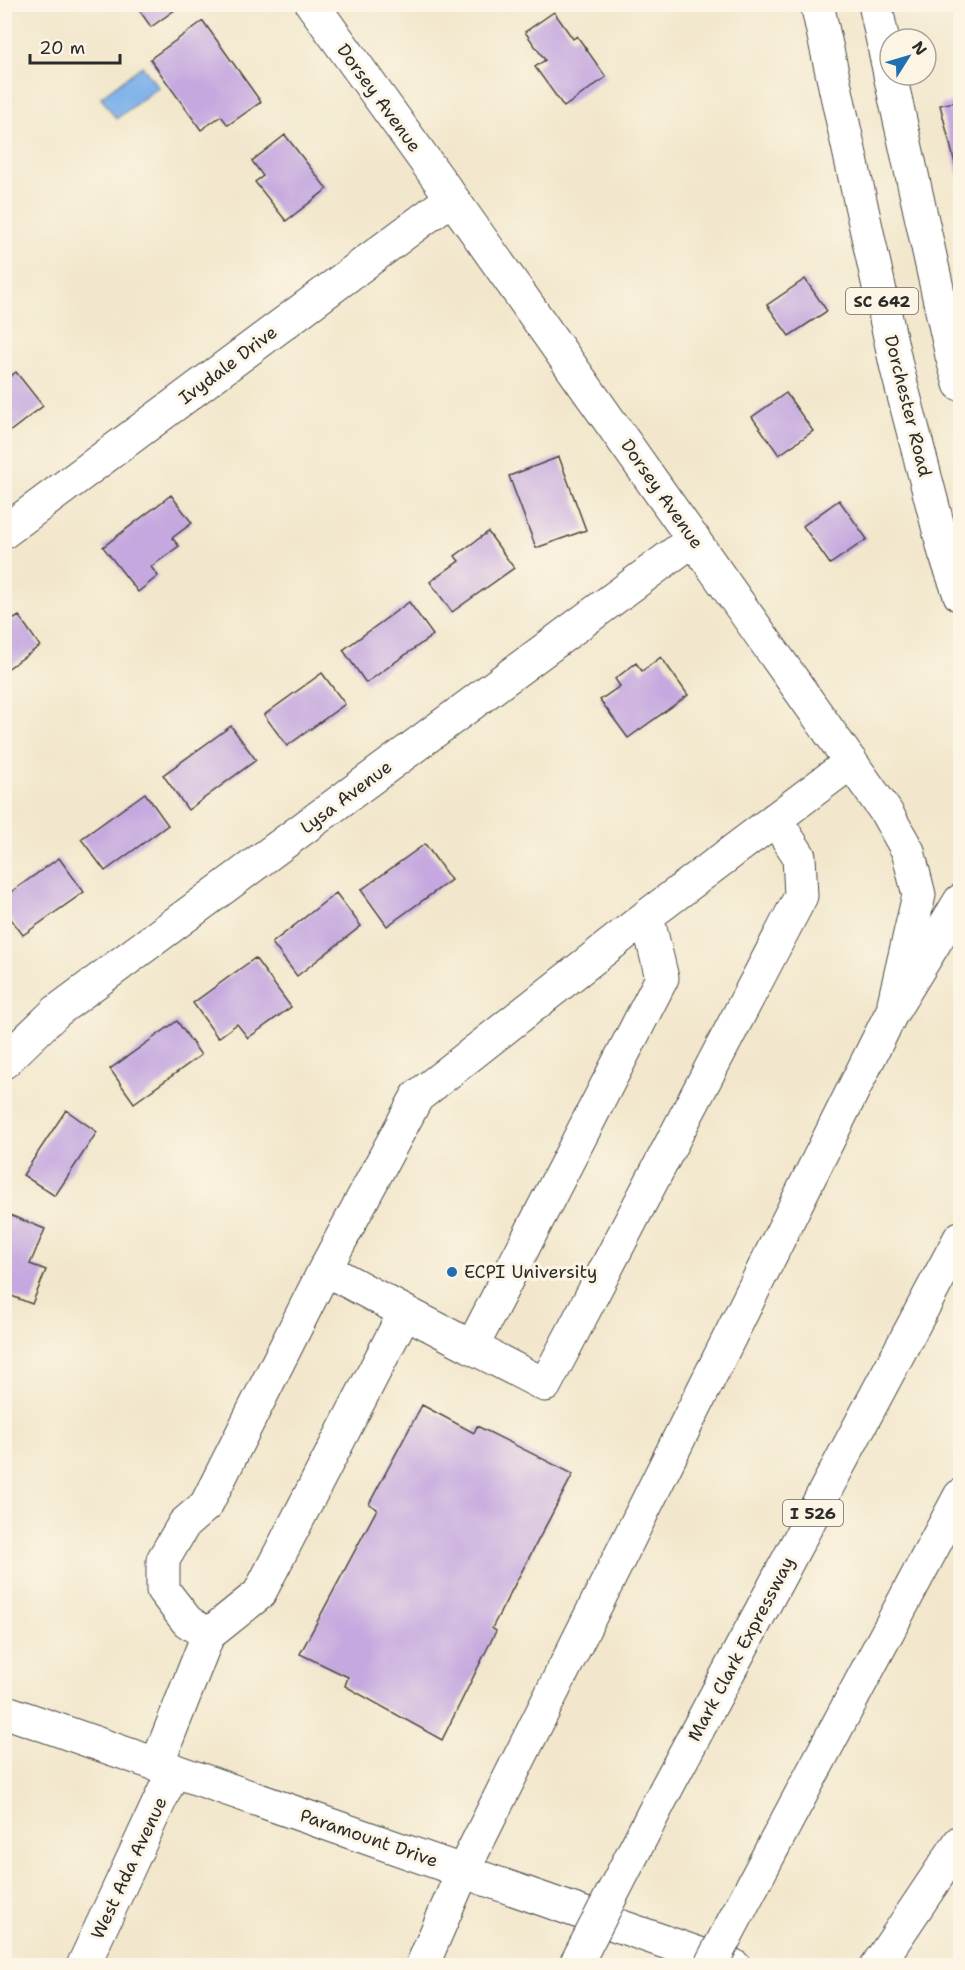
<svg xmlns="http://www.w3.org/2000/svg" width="965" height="1970" viewBox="0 0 965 1970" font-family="'Shantell Sans',sans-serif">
	<rect width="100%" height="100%" fill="#fcf5e5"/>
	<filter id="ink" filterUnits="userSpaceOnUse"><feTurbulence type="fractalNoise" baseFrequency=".0167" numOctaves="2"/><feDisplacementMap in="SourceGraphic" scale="12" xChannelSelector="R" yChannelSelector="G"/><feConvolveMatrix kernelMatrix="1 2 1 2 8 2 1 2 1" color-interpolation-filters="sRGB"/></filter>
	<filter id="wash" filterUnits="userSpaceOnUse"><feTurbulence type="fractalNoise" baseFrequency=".008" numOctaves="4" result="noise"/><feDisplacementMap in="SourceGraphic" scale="24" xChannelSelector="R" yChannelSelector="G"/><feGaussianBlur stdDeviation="1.35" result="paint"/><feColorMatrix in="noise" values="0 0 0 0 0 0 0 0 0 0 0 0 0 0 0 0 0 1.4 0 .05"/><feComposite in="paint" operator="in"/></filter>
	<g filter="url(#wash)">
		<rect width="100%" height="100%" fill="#f2e7cc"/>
		<path fill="#7cb1ea" stroke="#546e8a" stroke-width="1.5" d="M142 66 158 87 116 119 101 97Z"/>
		<g id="blocks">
			<path fill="#c5a8df" d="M135 4H183L151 27Z
				M554 12 573 39 577 36 606 77 564 107 535 67 545 60 525 32Z
				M203 21 261 102 228 125 221 116 201 130 150 59Z
				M960 101V183L940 105Z
				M285 135 327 189 286 221 255 182 263 176 252 161Z
				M805 279 827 311 789 336 767 305Z
				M16 372 43 406 4 436V381Z
				M786 393 813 431 779 455 752 417Z
				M559 457 586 530 536 548 509 476Z
				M171 495 192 523 172 538 179 546 151 567 158 576 138 592 103 547Z
				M839 500 867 539 830 564 803 526Z
				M488 532 514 568 452 612 430 582 459 561 455 556Z
				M409 602 433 635 366 683 343 650Z
				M19 616 40 646 4 671V625Z
				M661 657 688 695 628 738 600 700 620 686 615 679 636 663 642 671Z
				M322 673 345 704 287 746 264 715Z
				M231 726 256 760 188 810 163 775Z
				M145 793 168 825 105 871 81 839Z
				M425 844 451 880 387 926 361 890Z
				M59 858 84 892 23 935 4 910V897Z
				M336 893 361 926 297 976 272 943Z
				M255 958 291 1007 248 1038 237 1024 218 1038 193 1003Z
				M177 1021 201 1055 134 1103 110 1069Z
				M66 1110 97 1132 55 1196 23 1175Z
				M7 1214 45 1229 30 1264 46 1270 32 1304 4 1293V1221Z
				M422 1405 474 1433 477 1426 573 1474 492 1628 496 1631 442 1740 345 1686 348 1677 300 1654 377 1509 369 1504Z"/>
		</g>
	</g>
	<g filter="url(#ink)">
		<use href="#blocks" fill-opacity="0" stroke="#494743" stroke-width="1.5"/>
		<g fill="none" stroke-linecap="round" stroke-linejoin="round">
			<defs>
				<path id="minor" d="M312 4 452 198 886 812 908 851 919 895 894 1003
					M4 532 452 198
					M4 1062 57 1011 694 539
					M405 1312 325 1269 417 1097 647 916 851 762
					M472 1347 545 1385 801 896 799 856 775 819
					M208 1635 187 1621 163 1590V1560L184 1524 206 1505 325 1269
					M4 1711 734 1966
					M157 1764 208 1635 259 1594 405 1312 472 1347 662 978 647 916
					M83 1966 174 1770"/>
				<path id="major" d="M817 4 897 369 945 553 960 595
					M875 4 890 74
					M890 75 952 356 960 384"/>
				<path id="highway" d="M666 1789 960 1238
					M774 1845 960 1496
					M422 1966 463 1871 891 1014 960 901
					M877 1966 960 1842"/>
			</defs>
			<use href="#minor" stroke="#494743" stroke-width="35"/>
			<use href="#major" stroke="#494743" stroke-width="35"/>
			<use href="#highway" stroke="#494743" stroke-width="35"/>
			<use href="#minor" stroke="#fff" stroke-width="33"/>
			<use href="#major" stroke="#fff" stroke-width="33"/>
			<use href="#highway" stroke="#fff" stroke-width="33"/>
			<defs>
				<path id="highway-bridge" d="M575 1966 666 1789
					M710 1966 774 1845"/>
			</defs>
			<use href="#highway-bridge" stroke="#494743" stroke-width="35" stroke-linecap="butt"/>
			<use href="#highway-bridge" stroke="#fff" stroke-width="33"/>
		</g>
	</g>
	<circle fill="#1f6fb2" stroke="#fcf5e5" stroke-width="2" cx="452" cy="1272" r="6"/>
	<g text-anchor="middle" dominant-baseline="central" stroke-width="6" stroke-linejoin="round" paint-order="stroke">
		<g fill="#fcf5e5" stroke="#6a6863" stroke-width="1.5">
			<rect x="846" y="288" width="72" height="26" rx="4.5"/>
			<rect x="783" y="1500" width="60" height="26" rx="4.5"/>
		</g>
		<g font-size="16" font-weight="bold" fill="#2b2b2b">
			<text x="882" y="301">SC 642</text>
			<text x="813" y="1513">I 526</text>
		</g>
		<g font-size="18" fill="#2b2b2b" stroke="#fcf5e5">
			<text transform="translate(379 98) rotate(54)">Dorsey Avenue</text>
			<text transform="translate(228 365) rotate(-37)">Ivydale Drive</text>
			<text transform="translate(908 406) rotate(76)">Dorchester Road</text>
			<text transform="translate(662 494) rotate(55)">Dorsey Avenue</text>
			<text transform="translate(346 797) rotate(-37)">Lysa Avenue</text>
			<text transform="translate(741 1649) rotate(-62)">Mark Clark Expressway</text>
			<text transform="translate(369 1838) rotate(19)">Paramount Drive</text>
			<text transform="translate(129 1868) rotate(-65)">West Ada Avenue</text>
		</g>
		<g font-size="18" fill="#2b2b2b" stroke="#fcf5e5" text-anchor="start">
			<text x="464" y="1272">ECPI University</text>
		</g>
	</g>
	<rect width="965" height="1970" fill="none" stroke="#fcf5e5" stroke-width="24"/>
	<g transform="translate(908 57) rotate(53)"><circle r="28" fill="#fcf5e5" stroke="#a8a49b" stroke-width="1.5"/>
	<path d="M0-4.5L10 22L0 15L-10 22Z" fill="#1f6fb2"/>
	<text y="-9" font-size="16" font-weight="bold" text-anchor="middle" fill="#2b2b2b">N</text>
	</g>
	<path d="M30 54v9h90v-9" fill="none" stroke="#2b2b2b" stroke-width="3"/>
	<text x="39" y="54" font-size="18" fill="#2b2b2b" stroke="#fcf5e5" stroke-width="4.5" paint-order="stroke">20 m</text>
</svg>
